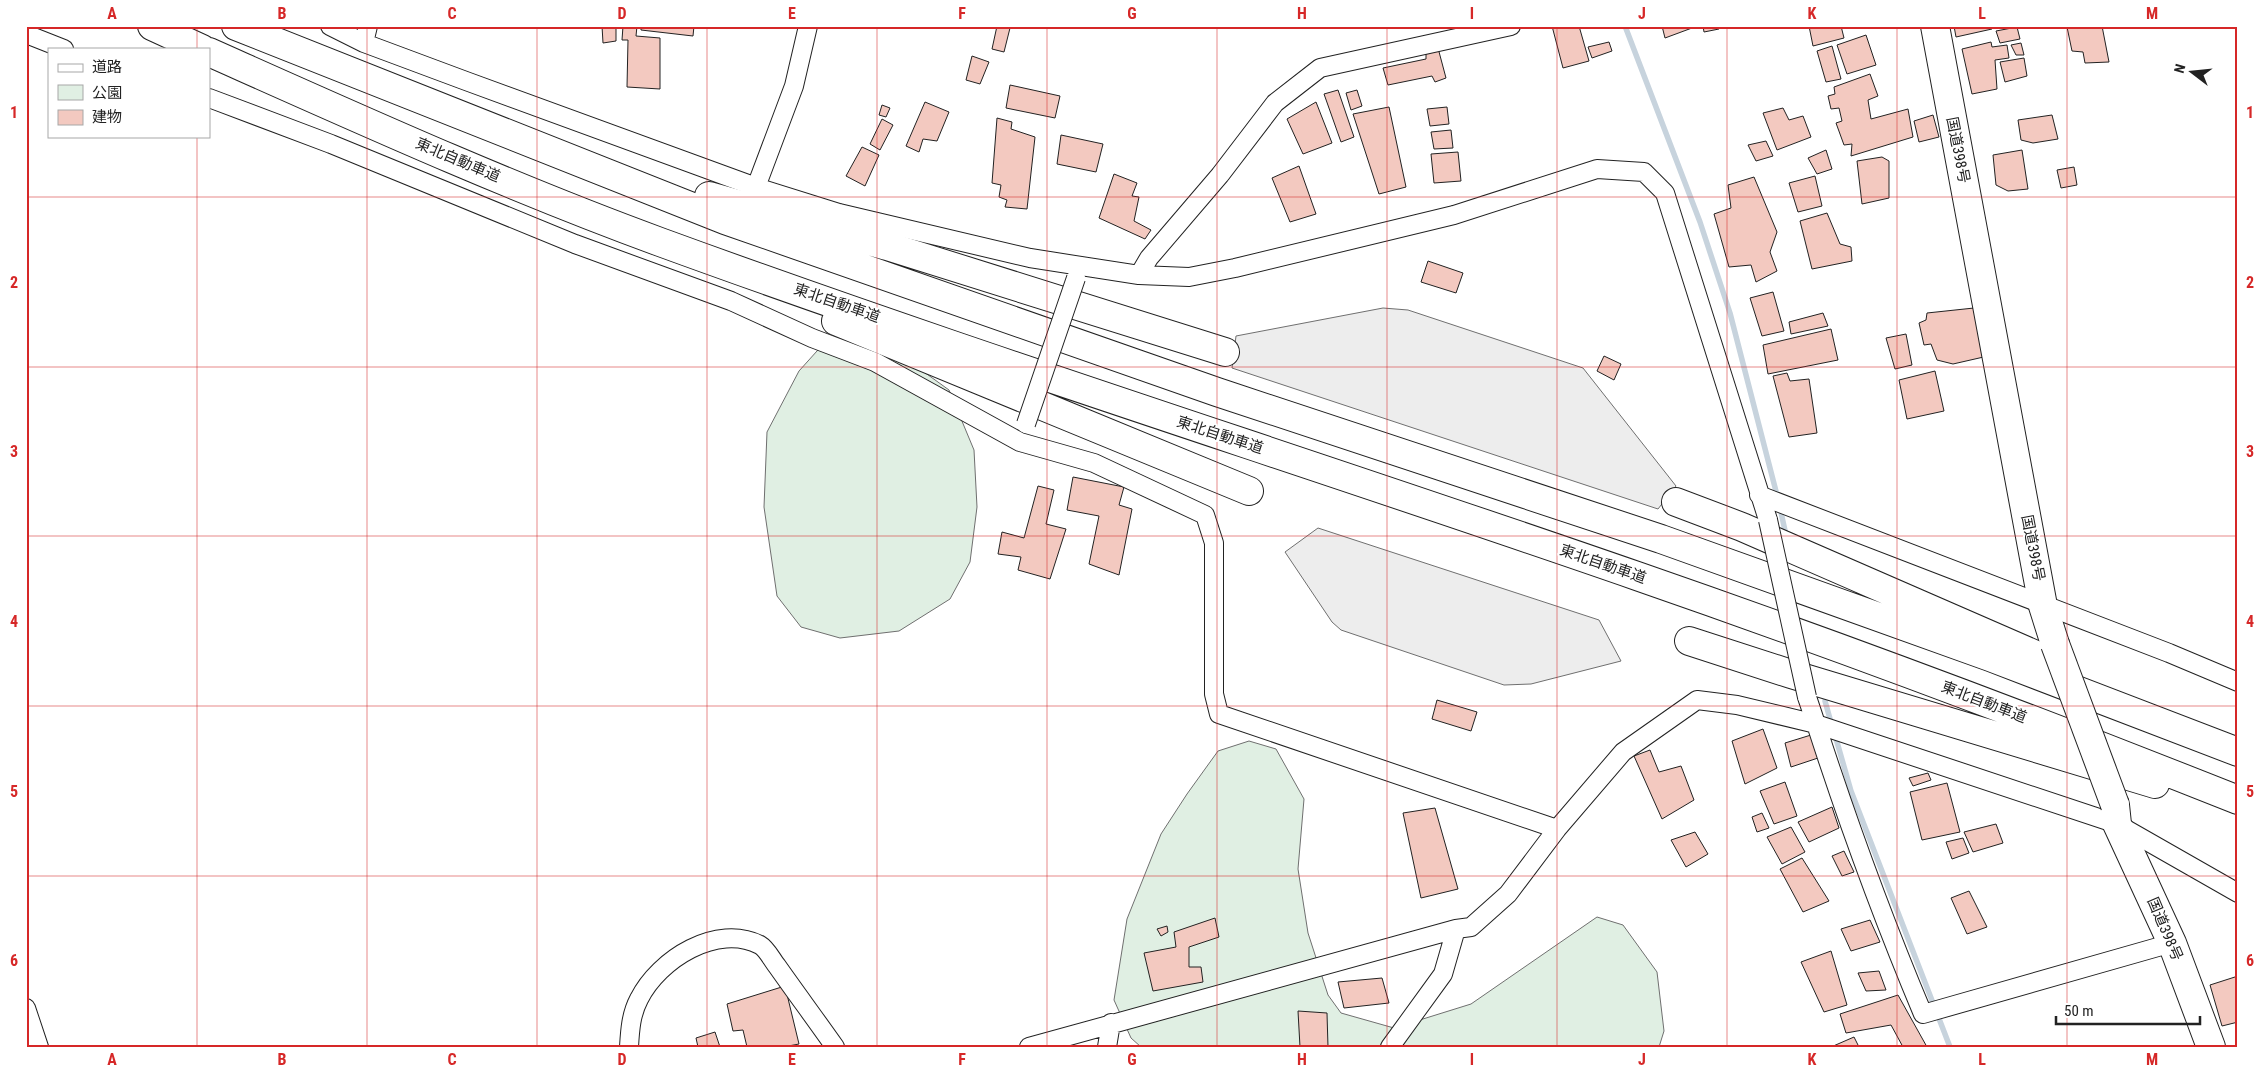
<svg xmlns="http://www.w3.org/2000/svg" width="2264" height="1073" viewBox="0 0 2264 1073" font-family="'Roboto Condensed','Noto Sans JP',sans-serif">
	<rect width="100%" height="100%" fill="#fff"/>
	<path fill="#e0efe3" stroke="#6f6f6f" d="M826 341 853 344 906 359 949 390 974 450 977 507 970 562 950 599 899 631 840 638 801 627 777 596 764 507 767 432 799 371Z
		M1249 741 1276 749 1304 799 1298 869 1308 933 1328 995 1341 1013 1394 1028 1471 1004 1597 917 1623 925 1657 972 1664 1031 1659 1047H1141L1131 1038 1114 1000 1127 919 1161 834 1187 794 1218 751Z"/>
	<path fill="#ededed" stroke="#6f6f6f" d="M1383 308 1408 310 1583 368 1676 486 1658 509 1232 368 1236 336Z
		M1318 528 1599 620 1621 661 1531 684 1504 685 1341 630 1332 622 1285 552Z"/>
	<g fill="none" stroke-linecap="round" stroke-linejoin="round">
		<path stroke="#c7d3dd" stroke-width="5.5" d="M1625 26 1700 222 1730 313 1778 499
			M1780 508 1786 535
			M1825 701 1832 726
			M1835 735 1851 791 1950 1047"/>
	</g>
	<path fill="#f3c9c0" stroke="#222" d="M602 26H616V41L603 43Z
		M623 26H637L636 36 660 38V89L627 87 628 40H622Z
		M641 26H694L693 36 641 30Z
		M997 26 1010 28 1004 52 992 49Z
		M1552 26H1579L1589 61 1563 68Z
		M1662 26H1692V28L1665 38Z
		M1703 26H1718L1719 29 1704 32Z
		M1809 26H1841L1844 38 1813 46Z
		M1954 26H1992V29L1956 37Z
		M2102 26 2109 62 2085 63 2083 52 2072 51 2067 27Z
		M2017 27 2020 39 2000 43 1996 31Z
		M1866 35 1876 65 1847 74 1837 45Z
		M1609 42 1612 51 1592 58 1588 47Z
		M1991 42 1992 47 2007 45 2009 58 1995 60 1997 89 1972 94 1962 49Z
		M2021 43 2024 55H2016L2011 45Z
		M1832 46 1841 79 1826 82 1817 51Z
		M1438 48 1446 78 1435 82 1432 76 1388 85 1383 68 1426 59V51Z
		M972 56 989 62 980 84 966 80Z
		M2024 58 2027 76 2005 82 2000 62Z
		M1870 74 1878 96 1868 100 1871 119 1908 109 1913 137 1851 156 1852 144 1844 145 1836 123 1842 121 1839 108 1831 109 1828 96 1835 94 1834 87Z
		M1010 85 1060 96 1055 118 1006 108Z
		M1338 90 1354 137 1341 142 1324 94Z
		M1357 90 1362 106 1351 110 1346 93Z
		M925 102 949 112 937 141 923 139 919 152 906 146Z
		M1316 102 1332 143 1303 154 1287 119Z
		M882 105 890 108 886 117 879 115Z
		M1389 107 1406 187 1379 194 1353 114Z
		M1447 107 1449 124 1430 126 1427 109Z
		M1783 108 1789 120 1803 116 1811 137 1777 150 1763 113Z
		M1933 115 1939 137 1919 142 1914 121Z
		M2052 115 2058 139 2033 143 2021 140 2018 120Z
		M997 118 1012 122 1011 129 1035 137 1027 209 1005 207 1007 200 999 197 1001 185 992 183Z
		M882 119 893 125 880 150 870 144Z
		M1451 130 1453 148 1434 149 1431 132Z
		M1061 135 1103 144 1096 172 1057 164Z
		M1766 141 1773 156 1756 161 1748 145Z
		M862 147 879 155 865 186 846 176Z
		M1826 150 1832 169 1817 174 1808 158Z
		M2022 150 2028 189 2008 191 1996 185 1993 155Z
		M1458 152 1461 181 1434 183 1431 154Z
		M1882 157 1889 161V198L1862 204 1857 161Z
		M1299 166 1316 214 1290 222 1272 178Z
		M2074 167 2077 185 2061 188 2057 170Z
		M1114 174 1137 183 1132 196 1139 197 1134 221 1151 230 1145 239 1099 218Z
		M1815 176 1822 206 1798 212 1789 183Z
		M1754 177 1777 232 1770 252 1777 271 1756 282 1751 265 1729 267 1714 214 1731 208 1728 185Z
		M1827 213 1840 244 1851 247 1852 261 1812 269 1800 221Z
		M1428 261 1463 273 1456 293 1421 282Z
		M1773 292 1784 331 1762 336 1750 298Z
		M1974 308 1988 356 1953 364 1937 360 1931 344 1924 345 1919 323 1926 320 1927 313Z
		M1823 313 1828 326 1791 334 1789 322Z
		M1831 329 1838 360 1768 374 1763 345Z
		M1906 334 1912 365 1895 369 1886 338Z
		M1604 356 1621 364 1614 380 1597 371Z
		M1935 371 1944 411 1907 419 1899 380Z
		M1787 373 1790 381 1809 379 1817 433 1789 437 1773 376Z
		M1073 477 1124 487 1119 505 1132 509 1119 575 1089 564 1099 516 1067 510Z
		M1038 486 1054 490 1046 524 1066 529 1050 579 1018 570 1021 557 998 554 1002 532 1024 538Z
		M1437 700 1477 712 1471 731 1432 719Z
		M1763 729 1777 768 1745 784 1732 741Z
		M1811 735 1818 758 1791 767 1785 743Z
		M1650 750 1659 772 1681 766 1694 800 1662 819 1634 756Z
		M1928 773 1931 780 1913 786 1909 778Z
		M1785 782 1797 816 1774 824 1760 791Z
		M1947 783 1960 832 1922 840 1910 792Z
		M1832 807 1839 828 1809 842 1798 822Z
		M1435 808 1458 889 1421 898 1403 813Z
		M1762 813 1769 828 1757 832 1752 817Z
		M1996 824 2003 843 1973 852 1964 832Z
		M1791 827 1805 852 1782 864 1767 837Z
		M1695 832 1708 854 1686 867 1671 840Z
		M1963 838 1969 853 1952 859 1946 842Z
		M1844 851 1854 872 1842 876 1832 856Z
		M1802 858 1829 901 1803 912 1780 869Z
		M1969 891 1987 927 1967 934 1951 898Z
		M1215 918 1219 937 1189 947V967H1201L1203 982 1153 991 1144 953 1176 947 1174 932Z
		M1870 920 1880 942 1851 951 1841 929Z
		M1167 926 1168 932 1161 936 1157 929Z
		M1831 951 1847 1005 1824 1012 1801 962Z
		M1879 971 1886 990 1866 991 1858 973Z
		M2238 976V1022L2222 1026 2210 985Z
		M1382 978 1389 1003 1344 1008 1338 982Z
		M785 986 799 1044 783 1047H747L743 1030 733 1031 727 1004Z
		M1898 995 1927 1047H1903L1891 1025 1846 1033 1840 1014Z
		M1298 1011 1327 1013 1328 1047H1300Z
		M715 1032 720 1047H698L696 1038Z
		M1854 1037 1859 1047H1831Z"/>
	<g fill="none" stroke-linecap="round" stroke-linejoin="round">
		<defs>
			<path id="minor" d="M330 26 364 43 466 81 756 187 839 213 1030 258 1139 275 1189 277 1235 268 1454 215 1597 169 1644 172 1665 193 1768 520
				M26 34 64 49
				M364 43 368 26
				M209 98 331 144 575 244 731 301 812 338 875 362 1020 442 1094 463 1205 515 1214 543V694L1219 714 1557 829
				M756 187 794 86 808 26
				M1139 275 1149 258 1220 175 1275 103 1320 68 1511 26
				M1759 495 2169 653 2238 682
				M1807 697 1816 724 2117 824 2238 893
				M26 1008 39 1047
				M629 1047C630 1030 631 1014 639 999 659 959 717 923 760 945 767 949 772 960 777 966 796 993 816 1020 835 1047
				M1029 1047 1456 929 1471 927 1508 894 1557 829 1623 752 1697 700 1737 705 1816 724C1848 823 1883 919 1923 1014L2172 943
				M1107 1047 1111 1023
				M1390 1047 1443 974 1456 929"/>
			<path id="trunk" d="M1935 26 2043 606 2055 644
				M2115 805 2117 824 2172 943 2211 1047"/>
			<path id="motorway" d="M152 26 202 49
				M236 26 725 220 1217 392 1661 539 1990 657 2238 752
				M209 52C357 118 507 186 660 242 983 360 1312 463 1637 576 1839 646 2039 721 2238 800
				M709 196 887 246 1225 352
				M836 321 1249 491
				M1676 502 1742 527 2061 666
				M1689 641 1791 674 2155 784"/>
		</defs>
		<use href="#minor" stroke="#222" stroke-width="20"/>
		<use href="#trunk" stroke="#222" stroke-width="30"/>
		<use href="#motorway" stroke="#222" stroke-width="30"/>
		<use href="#minor" stroke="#fff" stroke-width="18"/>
		<use href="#trunk" stroke="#fff" stroke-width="28"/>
		<use href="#motorway" stroke="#fff" stroke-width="28"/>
		<defs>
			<path id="minor-bridge" d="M1026 424 1076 278
				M1768 520 1807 697"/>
			<path id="trunk-bridge" d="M2055 644 2115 805"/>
		</defs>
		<use href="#minor-bridge" stroke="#222" stroke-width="20" stroke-linecap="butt"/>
		<use href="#trunk-bridge" stroke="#222" stroke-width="30" stroke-linecap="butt"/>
		<use href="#minor-bridge" stroke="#fff" stroke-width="18"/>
		<use href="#trunk-bridge" stroke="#fff" stroke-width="28"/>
	</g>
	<path fill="none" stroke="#d62828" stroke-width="1" stroke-opacity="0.55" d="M197 26V49M367 26V1047M537 26V1047M707 26V1047M877 26V1047M1047 26V1047M1217 26V1047M1387 26V1047M1557 26V1047M1727 26V1047M1897 26V1047M2067 26V1047M197 136V1047M26 197H2238M26 367H2238M26 536H2238M26 706H2238M26 876H2238"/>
	<g text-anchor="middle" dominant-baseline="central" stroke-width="4" stroke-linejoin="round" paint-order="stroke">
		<g font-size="15" fill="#222" stroke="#fff">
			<text transform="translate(1958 150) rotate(79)">国道398号</text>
			<text transform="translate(458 160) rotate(23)">東北自動車道</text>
			<text transform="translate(837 303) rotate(19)">東北自動車道</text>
			<text transform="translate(1220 435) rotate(18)">東北自動車道</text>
			<text transform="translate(2033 548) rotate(79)">国道398号</text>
			<text transform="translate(1603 564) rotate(19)">東北自動車道</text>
			<text transform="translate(1984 702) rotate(21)">東北自動車道</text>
			<text transform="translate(2165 929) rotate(67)">国道398号</text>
		</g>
	</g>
	<rect width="2264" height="1073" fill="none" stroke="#ffffff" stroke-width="55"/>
	<rect x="48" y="48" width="162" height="90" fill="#ffffff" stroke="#a7a7a7"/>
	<rect x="58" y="64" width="25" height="8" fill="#ffffff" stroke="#a7a7a7"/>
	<text x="92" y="72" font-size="15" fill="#222222">道路</text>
	<rect x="58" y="85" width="25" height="15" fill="#e0efe3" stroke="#a7a7a7"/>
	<text x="92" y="98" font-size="15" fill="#222222">公園</text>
	<rect x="58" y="110" width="25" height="15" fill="#f3c9c0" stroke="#a7a7a7"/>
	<text x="92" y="122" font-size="15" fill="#222222">建物</text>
	<g transform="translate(2192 72) rotate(286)" stroke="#ffffff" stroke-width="4" paint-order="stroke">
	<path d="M0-4L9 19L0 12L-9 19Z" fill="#222222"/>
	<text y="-8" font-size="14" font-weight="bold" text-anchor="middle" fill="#222222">N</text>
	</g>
	<path d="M2056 1016v8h144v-8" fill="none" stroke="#222222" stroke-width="2.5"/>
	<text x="2064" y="1016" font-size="15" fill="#222222" stroke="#ffffff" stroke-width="4" paint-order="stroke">50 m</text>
	<rect x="28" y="28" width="2208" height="1018" fill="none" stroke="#d62828" stroke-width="2"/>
	<g font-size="16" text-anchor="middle" font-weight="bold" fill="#d62828">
		<text x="112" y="19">A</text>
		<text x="282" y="19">B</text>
		<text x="452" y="19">C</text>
		<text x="622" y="19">D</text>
		<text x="792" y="19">E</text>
		<text x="962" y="19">F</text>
		<text x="1132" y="19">G</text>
		<text x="1302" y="19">H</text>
		<text x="1472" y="19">I</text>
		<text x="1642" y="19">J</text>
		<text x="1812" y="19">K</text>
		<text x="1982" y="19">L</text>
		<text x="2152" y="19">M</text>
		<text x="14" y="118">1</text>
		<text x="2250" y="118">1</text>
		<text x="14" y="288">2</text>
		<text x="2250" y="288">2</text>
		<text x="14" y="457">3</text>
		<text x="2250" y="457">3</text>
		<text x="14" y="627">4</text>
		<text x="2250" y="627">4</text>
		<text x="14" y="797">5</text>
		<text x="2250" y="797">5</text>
		<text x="14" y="966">6</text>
		<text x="2250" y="966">6</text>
		<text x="112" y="1065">A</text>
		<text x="282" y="1065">B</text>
		<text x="452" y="1065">C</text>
		<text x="622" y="1065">D</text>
		<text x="792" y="1065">E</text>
		<text x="962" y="1065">F</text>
		<text x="1132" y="1065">G</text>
		<text x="1302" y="1065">H</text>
		<text x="1472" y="1065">I</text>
		<text x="1642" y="1065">J</text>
		<text x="1812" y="1065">K</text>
		<text x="1982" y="1065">L</text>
		<text x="2152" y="1065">M</text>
	</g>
</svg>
